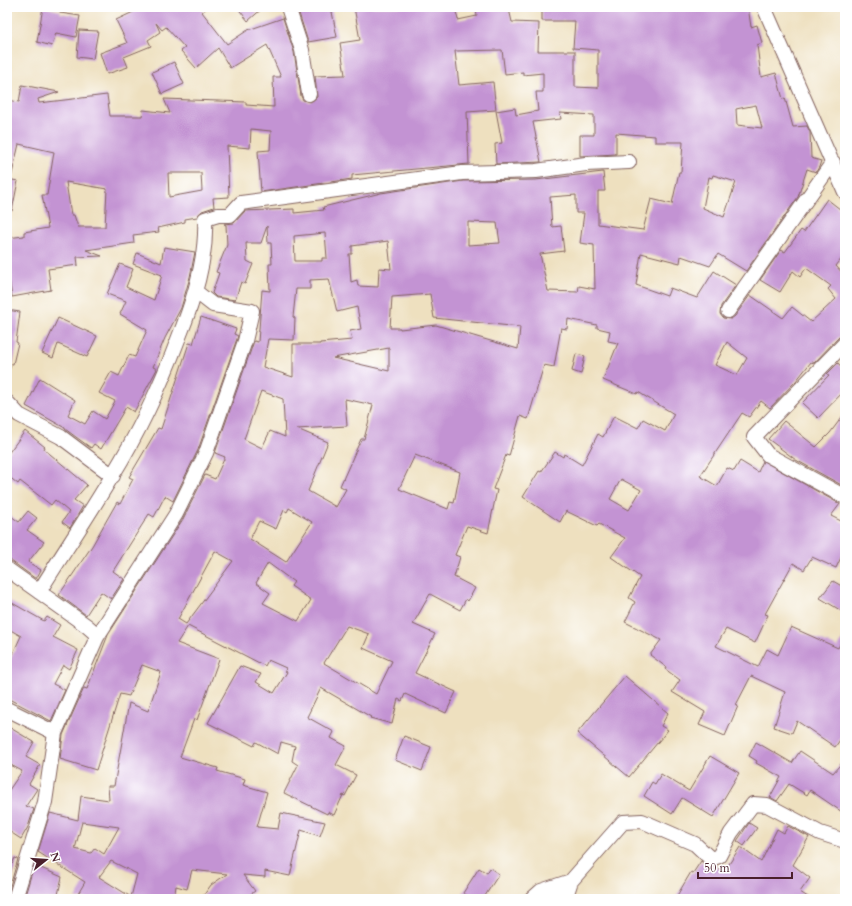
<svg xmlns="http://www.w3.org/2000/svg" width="852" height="906" viewBox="0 0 852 906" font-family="Cardo,serif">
	<rect width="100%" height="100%" fill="#fff"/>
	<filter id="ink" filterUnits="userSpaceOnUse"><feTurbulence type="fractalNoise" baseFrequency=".025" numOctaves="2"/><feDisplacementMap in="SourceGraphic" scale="8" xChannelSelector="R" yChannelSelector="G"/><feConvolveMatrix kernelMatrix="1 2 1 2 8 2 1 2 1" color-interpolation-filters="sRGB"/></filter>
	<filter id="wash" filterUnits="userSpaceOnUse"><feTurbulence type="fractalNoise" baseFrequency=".012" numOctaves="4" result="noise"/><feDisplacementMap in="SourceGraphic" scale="16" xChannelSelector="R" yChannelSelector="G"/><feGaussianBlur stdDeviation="0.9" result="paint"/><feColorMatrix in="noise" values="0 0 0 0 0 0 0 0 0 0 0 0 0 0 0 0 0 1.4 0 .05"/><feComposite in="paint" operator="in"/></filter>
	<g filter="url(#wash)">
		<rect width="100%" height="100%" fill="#eee0bf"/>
		<g id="blocks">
			<path fill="#c393d3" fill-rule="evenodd" d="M43 7 61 11 60 13 80 16 76 37 56 33 52 46 37 42Z
				M144 7H208L202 12 227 44 248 30 283 18 294 52 301 96 303 100 310 102 317 97 315 76 345 75 340 43 360 40 354 7H455L458 20 477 16 476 7H502L503 10 509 9 512 22 539 23 538 51H575V87L598 88V50L573 48 575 21H542V7H748L751 27 757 25 762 43 757 45 761 77 776 73 783 99 785 98 793 127 807 126 810 132 811 158 821 161 819 167 816 172 807 169 798 197 746 271 718 254 710 266 681 256 680 263 641 253 636 285 667 296 670 288 697 298 714 271 736 285 721 306 720 314 723 318 731 319 735 316 750 295 783 318 792 307 811 322 836 299 828 289 831 286 806 268 800 277 793 271 780 292 760 280 781 250 785 252 801 230 804 232 827 199 845 213V254L836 266 845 276V334L839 337 814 363 811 362 796 381 770 408 761 401 749 417 742 413 700 476 717 486 727 468 734 471 740 461 758 472 763 461 840 504 831 516 845 523V549L836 568 812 557 804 570 793 563 765 614 768 615 755 643 726 629 716 646 758 667 767 649 778 655 791 627 838 648 845 634V733L835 747 797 721 792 733 774 727 785 692 751 676 736 705 738 706 725 736 699 725 705 712 672 692 680 680 665 669 666 667 650 655 661 640 625 622 635 602 629 598 640 577 611 557 625 538 599 524 597 526 566 511 560 522 523 497 539 471 541 472 555 452 563 457 564 454 582 465 598 434 603 437 614 416 638 428 643 419 665 431 674 414 638 392 637 394 603 380 618 343 608 341 610 331 597 328V325L568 319 567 329 561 328 554 367 544 365 528 419 520 416 509 456 506 455 493 489 497 490 488 533 467 526 455 555 460 557 454 577 475 588 468 601 466 599 460 610 430 594 413 624 435 634 415 673 456 692 446 713 405 694 402 701 398 699 392 724 370 718 371 717 321 688 307 717 334 732 331 738 346 746 336 765 356 775 345 796 343 795 334 815 328 812 327 814 284 793 298 765 292 761 295 746 281 742 278 754 256 742 254 746 208 723 240 666 261 674 256 682 274 693 287 672 285 671 286 668 268 660 265 666 188 626 177 643 219 659 197 720 194 719 180 757 218 768 217 771 245 779 243 785 267 792 257 827 278 829 281 813 325 822 320 836 301 830 290 876 265 871V877L243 875 255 891 244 899H201L211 885 227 874 192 870 187 889 176 886 174 899H75L85 882 38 852 50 813 78 820 81 796 109 800 108 786H114L129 703 148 711 161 672 142 665 129 696 120 694 96 770 60 759 63 735 84 688 87 689 108 635 183 519 205 475 215 479 225 457 215 453 254 341 258 342 262 290 270 291 269 264H272L271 243H268L267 226 261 243H246L247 261 253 264 245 284 241 282 235 300 216 297 212 293 219 273 216 272 227 245 226 225 224 224 234 223 245 211 294 209V213L324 210 323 207 381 193 463 181 536 180 603 172 605 191H598V224L643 230 651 199 672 204 679 172H681L683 142H655V136L616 133V154L580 156V135H594V115L560 113 561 119 533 122 541 162 496 164 495 144 502 143 496 111 515 108 516 115 538 111 536 92H543V73L523 75V72L505 74 502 50 455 51 459 85 493 82 496 110 467 112 469 164 352 175V179L261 192 258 151 270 150 271 131 251 129 250 148 227 146 229 197 213 198 214 207 202 211 197 217 185 219V222L158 228 159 232 133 235 134 243 86 250 102 256 77 257 78 265 48 269 51 290 12 297 7 266V238L24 236V232L48 228 42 195H47L54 152 19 144 11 178H7V100L19 102 22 85 59 92 38 99 39 103 107 95 110 116H142L143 110 170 113 164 99 246 102V105L274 107 273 77H281L267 45 230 68 218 48 196 68 181 51 185 48 166 27 162 30 156 23 160 32 148 40 151 46 124 57 128 67 107 74 100 53 127 43 116 20ZM756 105 762 128 737 125 736 109ZM168 173H201L202 191 169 197ZM713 175 736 182 724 217 703 208 709 177 712 178ZM66 182 107 189 105 227H78L74 215H71ZM576 195V213H584L580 243 594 245 595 289 579 286 578 292 548 291 540 254 564 251 561 226 552 227 550 197ZM468 222 497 223 500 243 468 245ZM325 233 327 258H322V261H295L294 236ZM388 241 391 269 379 268 378 287 358 286 357 280 351 282 349 254H352V246ZM329 279 337 312 357 307 361 329 350 331 352 340 320 343V344H293V377L263 367 268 339 294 340 295 318 293 317 296 289H310V280ZM430 294 434 318 520 327 518 349 436 325 400 329V328H390L392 297ZM727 342 747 358 737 375 715 365ZM389 348V371L333 358ZM261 391 283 399 285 437 270 431 262 448 244 439ZM345 399 373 405 364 439H361L340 486 346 489 336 507 308 491 328 442 297 429 347 426ZM415 455 460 472 454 503 450 502 448 509 399 489ZM621 479 641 490 629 510 610 499ZM289 508 312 522 286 562 250 539 259 521 276 529 284 510 287 512ZM215 551 233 561 186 624 178 619ZM268 563 294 582 291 586 311 600 298 621 263 603 270 593 256 583ZM347 626 369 634 363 648 392 661 376 694 324 663ZM82 822 119 827 104 854 95 848 91 853 75 849ZM111 861 137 874 131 897 99 877Z
				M237 7H264L248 21Z
				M297 7H331L337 37 308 42Z
				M79 30 98 31 93 59 77 57Z
				M174 62 184 84 162 94 152 72Z
				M7 179 18 181 12 211 7 210Z
				M164 247 195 252 190 277 181 308 165 338 153 367 157 369 134 412 126 407 101 449 94 444 91 448 65 429V428L26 406 40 378 75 400 68 415 85 424 93 411 105 419 115 401 99 393 111 372 119 376 129 355 135 357 147 330 120 314 126 301 107 294 120 264 133 269 126 287 154 300 162 275 133 264 137 253 161 263Z
				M7 310 20 312 16 342 18 343 13 364H11L9 371 7 370Z
				M201 317 236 329 234 334 238 336 198 450 173 501 165 496 154 517 149 514 113 571 124 579 111 599 101 592 86 615 59 595 92 546 117 502 120 504 133 479 129 477 158 428 161 429 189 343 193 344Z
				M58 318 97 336 87 357 58 344 53 358 42 353Z
				M576 354 585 356 581 374 572 371Z
				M838 363 845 371V390L818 418 802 403 829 375 827 374Z
				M845 413V487L796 460 768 439 784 421 816 447 830 433Z
				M25 431 45 447 44 449 87 485 74 500 83 506 70 528 62 522 69 512 55 500 51 505 20 481 18 484 7 475V455Z
				M28 511 37 518 27 530 44 542 28 562 41 570 36 579 7 558V513L19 522Z
				M833 581 845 588V613L820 598Z
				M7 600 44 621 47 617 60 625 53 637 78 650 69 669 63 665 53 684 65 690 51 721 7 698V658L10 660 21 636 7 628Z
				M625 676 668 713 661 726 668 730 629 777 577 733Z
				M7 726 34 742 26 757 40 765 29 784 37 789 26 806 34 809 28 827 21 839 7 830V793L22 771 7 763Z
				M404 736 431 747 422 771 395 760Z
				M756 742 792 763 800 751 833 773 845 759V814L810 790 807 795 789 784 777 801 770 797 781 777 756 763 757 761 749 756Z
				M710 756 739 773 713 817 682 798 672 814 644 796 652 782 655 784 661 774 689 791Z
				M749 823 757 828 744 846 737 841Z
				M788 826 809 837 793 865 810 878 800 892 811 899H675L691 872 693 873 701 861 709 867 716 866 724 872 740 847 761 862 777 829 784 833Z
				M15 858 18 859 7 896V862L12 864Z
				M34 865 62 877 57 899H24Z
				M479 868 487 873 490 868 499 874 483 899H473L463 893Z"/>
		</g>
	</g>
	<g filter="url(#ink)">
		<use href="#blocks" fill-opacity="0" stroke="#83635f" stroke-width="1"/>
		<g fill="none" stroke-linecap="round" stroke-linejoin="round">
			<defs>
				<path id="minor" d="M288 7 302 50 309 94
					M764 7 845 192
					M728 311 833 162
					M845 343 754 437 768 455 845 497
					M7 402 19 415 61 437 113 476
					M7 569 87 626 95 633 97 637
					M39 592C63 553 89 515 112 476 139 432 161 385 179 337 194 300 207 259 205 219L218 215H230L241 203 462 173 536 171 586 164 629 162
					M7 709 55 733
					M15 899 45 802 55 733 97 637 176 514 206 453 245 341 252 311 213 305 195 291
					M532 899 541 891 571 881
					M565 899 571 881 623 822 642 821 695 844 711 859 719 856 731 833 753 804 767 805 820 833 845 841"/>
			</defs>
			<use href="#minor" stroke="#83635f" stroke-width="16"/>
			<use href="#minor" stroke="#fff" stroke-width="14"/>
		</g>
	</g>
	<rect width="852" height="906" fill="none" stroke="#fff" stroke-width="24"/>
	<g transform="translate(46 860) rotate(73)" stroke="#ffffff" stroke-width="3" paint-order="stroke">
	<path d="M0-3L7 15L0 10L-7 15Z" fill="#4a1f2b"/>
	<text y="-6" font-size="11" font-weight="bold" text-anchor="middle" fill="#4a1f2b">N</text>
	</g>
	<path d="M698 872v6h94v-6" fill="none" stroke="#4a1f2b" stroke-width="2"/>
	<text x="704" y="872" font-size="12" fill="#4a1f2b" stroke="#ffffff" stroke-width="3" paint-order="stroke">50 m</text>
</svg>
